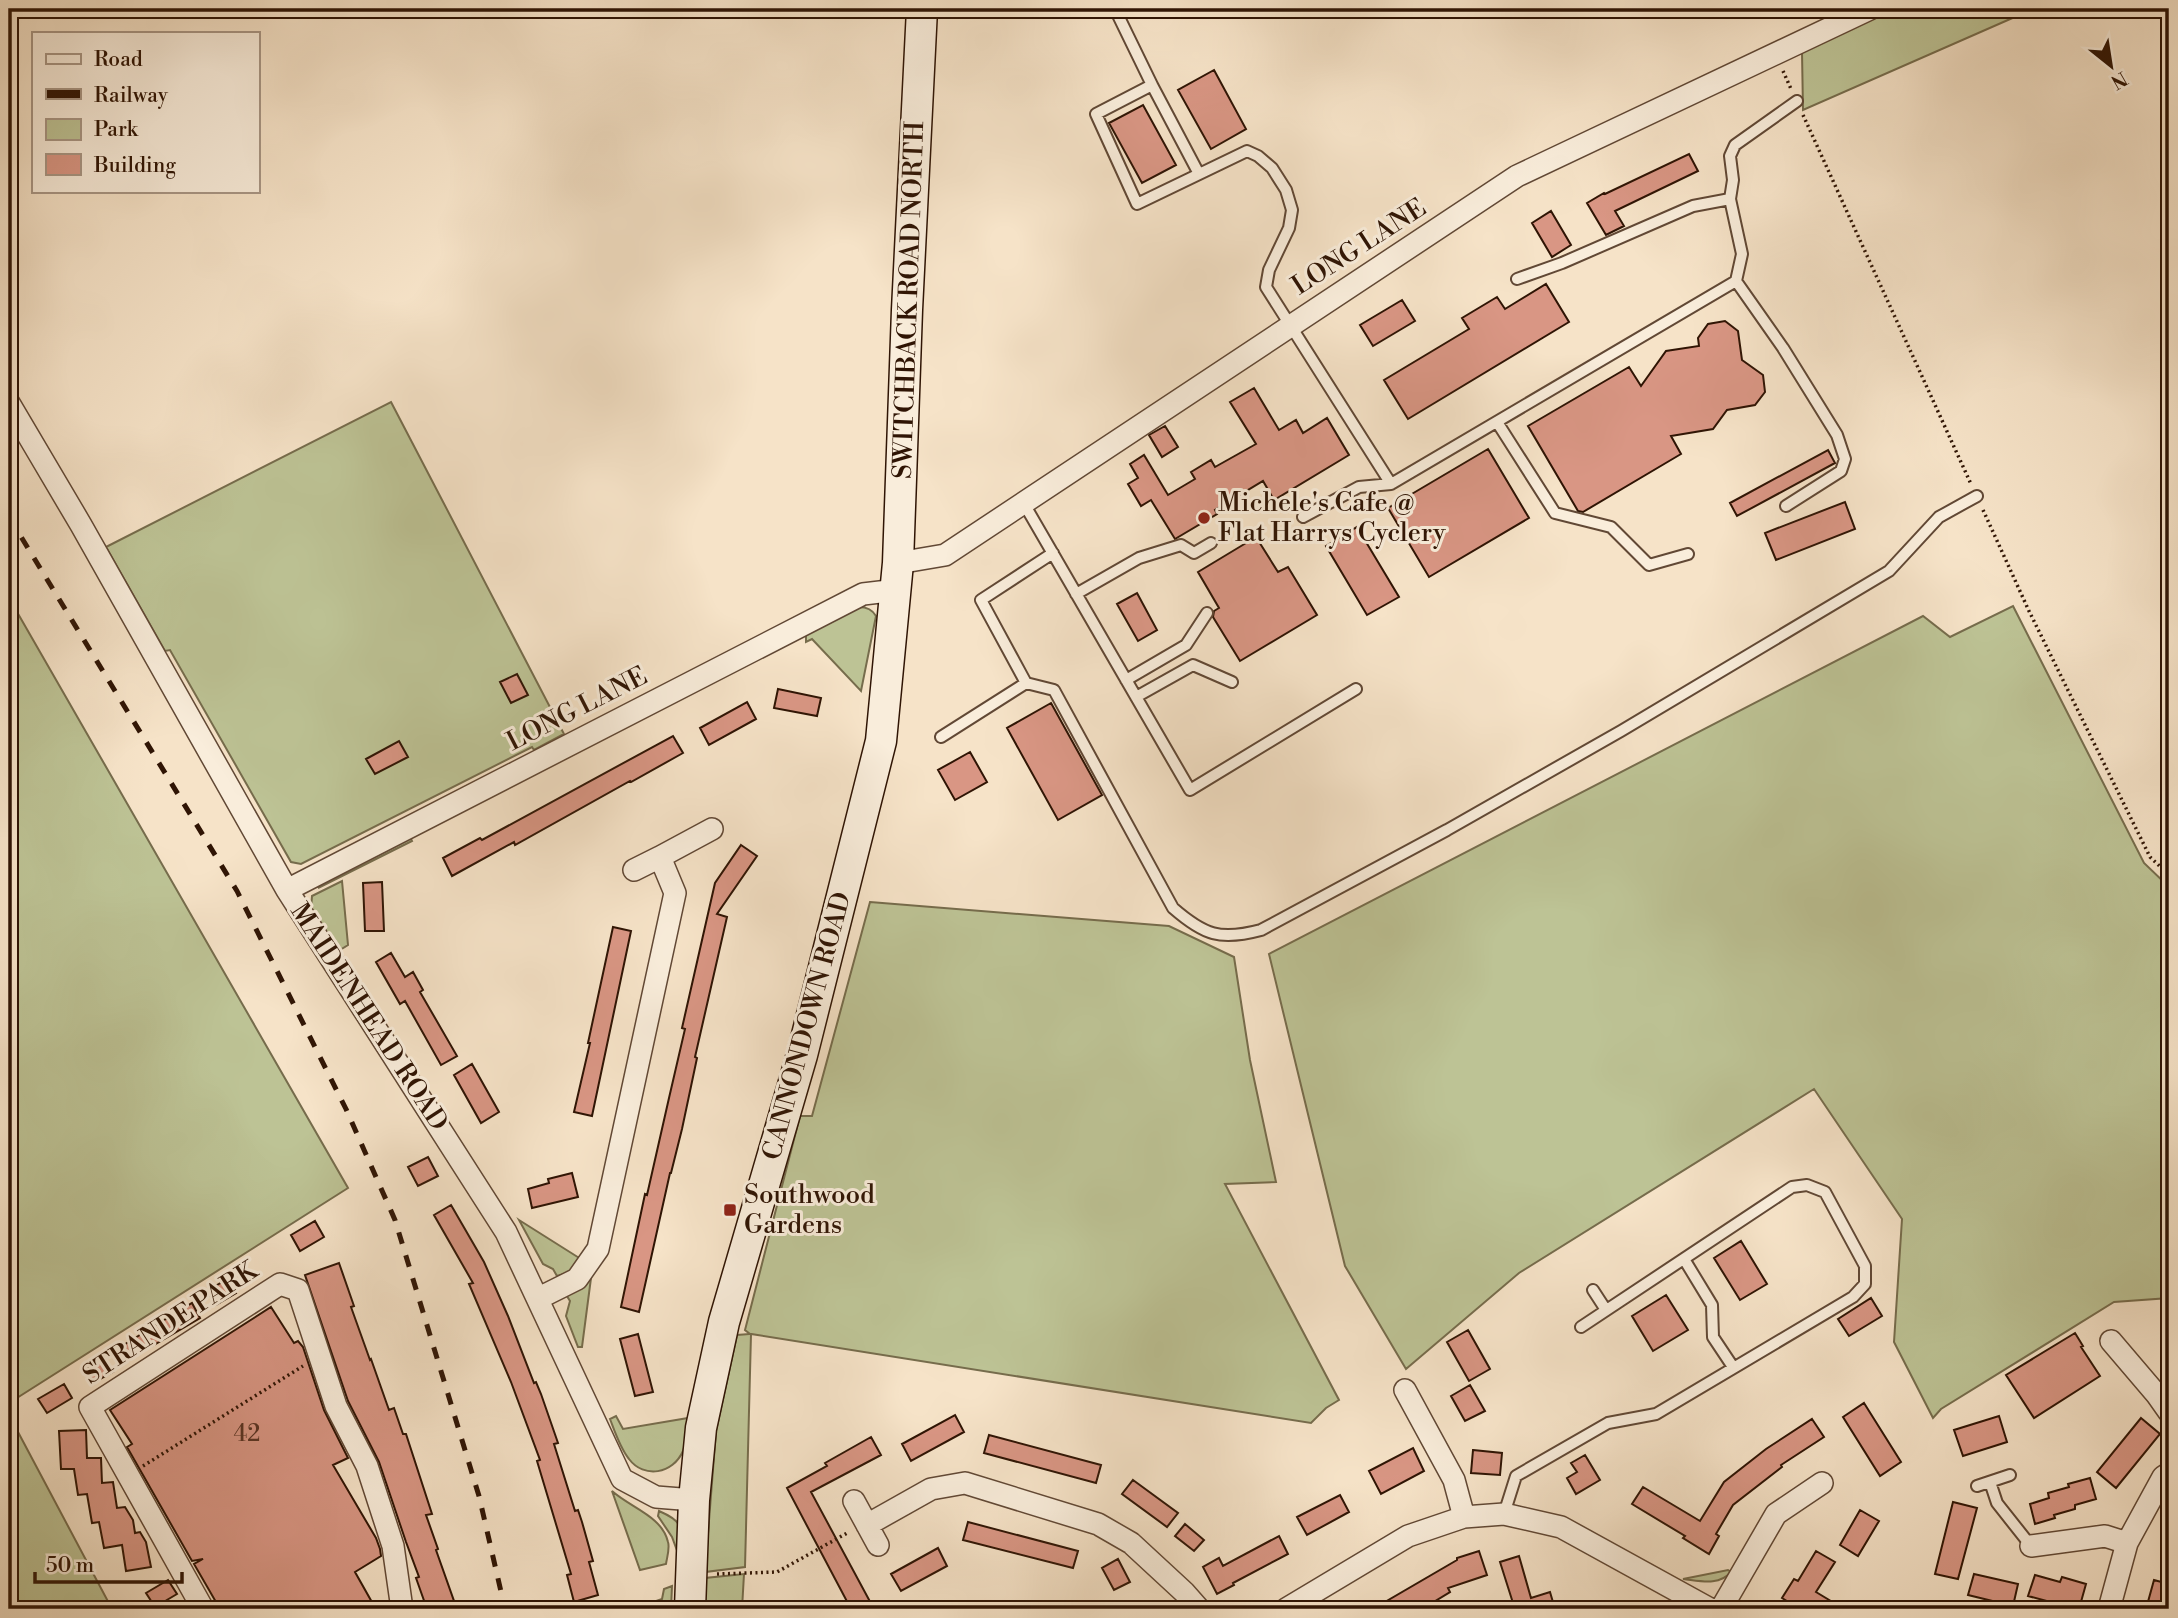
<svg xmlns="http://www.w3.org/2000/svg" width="2178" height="1618" viewBox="0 0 2178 1618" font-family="'Libre Bodoni',serif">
	<rect width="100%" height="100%" fill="#f6e3c8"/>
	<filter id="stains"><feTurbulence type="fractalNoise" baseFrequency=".00286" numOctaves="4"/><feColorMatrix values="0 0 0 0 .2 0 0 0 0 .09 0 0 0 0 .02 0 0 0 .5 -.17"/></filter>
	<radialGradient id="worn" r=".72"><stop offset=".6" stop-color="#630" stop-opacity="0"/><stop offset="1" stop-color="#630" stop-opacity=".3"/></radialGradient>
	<path fill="#bdc395" stroke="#766c4c" stroke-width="2" d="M1890 9H2033L1803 110 1802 52Z
		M391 402 564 734 534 750 532 747 301 864 291 862 170 650 165 651 106 547Z
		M9 598 348 1188 9 1403Z
		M2013 606 2144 863 2169 887V1298L2114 1302 1941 1409 1933 1418 1894 1342 1902 1219 1814 1089 1519 1273 1406 1369 1345 1266 1269 954 1923 616 1950 637Z
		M859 607C866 607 872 609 876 616L861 691 812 639 806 642V634Z
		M409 835 412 841 318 888 324 881Z
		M342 881 348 945 335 953 311 910 312 896Z
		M870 902 1169 926 1234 957 1250 1060 1276 1182 1225 1184 1339 1400 1326 1408 1311 1423 751 1334 745 1567 705 1572 716 1431 737 1335 750 1334 745 1330 800 1116H812Z
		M519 1220 584 1261 571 1272 557 1276 553 1269 543 1264Z
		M591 1278 582 1347H578L566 1316 570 1301 565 1293Z
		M9 1415 112 1609H9Z
		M616 1416 623 1429 688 1418C687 1429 687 1442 683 1451 673 1474 644 1479 629 1459 620 1448 615 1432 610 1419Z
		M612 1491C631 1508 662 1516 668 1542 670 1548 667 1557 666 1564L640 1570Z
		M659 1511C687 1523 681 1529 679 1556L672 1537 658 1516Z
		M1728 1570 1731 1572C1719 1586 1701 1581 1683 1579Z
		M744 1574 742 1609H704L705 1578Z
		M672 1586 671 1609H598L628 1601 639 1607 662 1599 664 1589Z"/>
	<path fill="#d99684" stroke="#2f1404" stroke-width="2" d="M1214 70 1246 129 1211 149 1178 90Z
		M1143 105 1176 165 1142 183 1109 123Z
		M1689 154 1698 171 1615 211 1624 226 1606 235 1587 203 1604 193 1605 194Z
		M1551 211 1571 245 1552 257 1532 223Z
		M1546 284 1569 322 1408 419 1384 380 1469 329 1462 318 1497 297 1505 309Z
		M1402 300 1415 321 1373 346 1360 325Z
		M1725 321 1738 331 1742 360 1763 375 1765 392 1755 405 1727 410 1713 429 1671 436 1681 454 1583 512 1578 511 1528 426 1629 367 1641 386 1666 351 1699 346 1698 338 1708 324Z
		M1254 388 1279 430 1296 420 1303 433 1327 418 1349 455 1274 500 1263 481 1215 510 1217 514 1175 539 1151 500 1141 506 1128 484 1138 478 1130 464 1144 455 1168 495 1195 479 1191 472 1211 460 1215 467 1256 444 1230 402Z
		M1165 426 1178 447 1162 457 1149 435Z
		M1488 449 1529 518 1429 577 1388 508Z
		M1828 450 1835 463 1737 516 1730 503Z
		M1845 502 1855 529 1776 560 1765 533Z
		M1357 527 1399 597 1367 615 1326 546Z
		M1256 537 1278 572 1288 567 1317 615 1240 661 1213 617 1214 611 1219 608 1198 572Z
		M1137 593 1157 630 1138 641 1117 604Z
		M517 674 528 695 511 703 500 682Z
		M778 689 821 698 817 716 774 708Z
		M747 702 756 719 709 745 700 728Z
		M1051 703 1102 795 1058 820 1007 728Z
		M673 736 683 753 631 782 630 781 515 845 514 842 452 876 443 858 480 838 482 840Z
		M399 741 408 757 375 774 366 759Z
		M970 752 987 782 955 800 938 770Z
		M741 845 757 856 717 914 727 917 695 1057 697 1058 682 1129 671 1173H670L639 1312 621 1307 645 1194 647 1195 669 1098 685 1029 682 1028 715 883Z
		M382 882 384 931H365L363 883Z
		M613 927 631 931 592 1116 574 1112 590 1043H588Z
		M391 953 405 977 413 972 423 990 420 992 457 1056 441 1065 405 1001 400 1004 376 962Z
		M472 1064 499 1112 481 1123 454 1075Z
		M428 1157 438 1176 418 1186 408 1167Z
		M572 1173 578 1197 532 1208 528 1189 549 1183 548 1179Z
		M451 1205 484 1262 508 1316 534 1383 536 1382 541 1394 558 1443 554 1444 575 1511 578 1510 582 1522 593 1561 589 1562 598 1595 574 1602 567 1575 571 1574 537 1461 540 1460 511 1382 469 1284 473 1283 434 1215Z
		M315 1221 324 1237 300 1251 291 1235Z
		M1741 1241 1767 1284 1740 1300 1714 1258Z
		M339 1263 354 1306 351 1307 370 1360 371 1359 389 1410 394 1408 403 1434H406L432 1514 426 1515 438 1549 436 1550 454 1601 431 1609H427L416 1578 419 1577 406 1542 379 1462 348 1401 305 1275Z
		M229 1278 236 1293 216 1305 207 1291Z
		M1666 1295 1688 1330 1653 1351 1632 1316Z
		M1871 1298 1882 1316 1849 1336 1838 1319Z
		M192 1303 200 1318 130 1359 122 1346Z
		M271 1307 294 1343 298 1341 303 1347 324 1410 348 1458 333 1465 376 1538 380 1549 381 1556 355 1572 373 1604 365 1609H220L194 1564 203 1559 192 1561 127 1447 132 1444 110 1410Z
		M1468 1330 1490 1369 1469 1381 1447 1342Z
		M2075 1333 2083 1346 2081 1347 2100 1376 2034 1418 2006 1375Z
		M638 1334 653 1392 635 1396 620 1339Z
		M105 1359 113 1372 93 1383 85 1370Z
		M64 1384 72 1398 47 1413 38 1399Z
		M1470 1385 1485 1411 1465 1421 1451 1396Z
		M1864 1403 1901 1462 1880 1476 1843 1417Z
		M955 1415 964 1432 911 1461 902 1444Z
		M1999 1416 2007 1442 1963 1456 1954 1430Z
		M2141 1418 2160 1434 2116 1488 2097 1472Z
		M1812 1419 1824 1437 1781 1465 1782 1467 1733 1505 1716 1534 1719 1536 1709 1554 1683 1538 1685 1536 1632 1504 1643 1487 1700 1521 1724 1482 1766 1449Z
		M86 1430 87 1458H101L102 1483 113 1482 117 1508 125 1507 133 1520 135 1533 140 1532 146 1542 151 1567 126 1571 122 1545 104 1548 99 1522 92 1523 87 1494 78 1495 74 1469H61L59 1431Z
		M989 1435 1101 1465 1096 1483 984 1453Z
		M871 1437 881 1455 811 1492 874 1609H851L787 1488 827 1466 825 1463Z
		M1413 1448 1424 1471 1381 1494 1369 1471Z
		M1473 1450 1502 1453 1500 1475 1471 1473Z
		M1585 1455 1600 1480 1576 1494 1567 1478 1577 1472 1571 1463Z
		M2090 1478 2096 1499 2075 1505V1509L2054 1515 2055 1518 2035 1524 2030 1504 2049 1498 2048 1493 2069 1487 2068 1484Z
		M1133 1480 1178 1513 1167 1527 1122 1494Z
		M1340 1495 1349 1512 1307 1535 1297 1517Z
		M1953 1502 1977 1508 1958 1579 1935 1574Z
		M1860 1510 1879 1521 1858 1556 1840 1545Z
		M968 1522 1078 1551 1073 1568 963 1540Z
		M1185 1524 1204 1540 1194 1551 1175 1536Z
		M1279 1536 1288 1554 1233 1583 1234 1585 1217 1594 1203 1567 1219 1558 1223 1566Z
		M938 1548 947 1566 901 1591 891 1574Z
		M1479 1551 1487 1575 1448 1588 1450 1592 1422 1609H1373L1457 1560V1558Z
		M1816 1551 1835 1562 1816 1592 1844 1609H1800L1782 1598 1794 1579 1798 1581Z
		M1519 1556 1531 1598 1550 1592 1555 1609H1507L1506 1605 1513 1603 1500 1562Z
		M1118 1559 1130 1582 1114 1590 1102 1568Z
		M1974 1574 2018 1584 2013 1606 1968 1595Z
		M2035 1575 2060 1582 2062 1577 2086 1584 2079 1609H2052L2054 1603 2028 1596Z
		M168 1580 177 1594 155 1607 146 1593Z
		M2154 1580 2169 1584V1609H2146Z"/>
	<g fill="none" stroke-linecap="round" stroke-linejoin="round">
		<defs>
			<path id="lane" d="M1115 9 1152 85 1096 114 1137 204 1247 151 1258 156 1272 168 1286 190 1292 210 1289 228 1269 270 1266 287 1391 484 1736 281 1783 348 1837 435 1845 459 1841 471 1786 506
				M1152 85 1199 174
				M1517 279 1562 263 1693 206 1730 199
				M1736 281 1742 254 1730 199 1733 180 1730 156 1735 145 1797 101
				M1497 422 1555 513 1611 527 1649 565 1688 554
				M1023 502 1190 790 1356 689
				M1303 517 1359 487 1391 484
				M1076 594 1139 558 1181 545 1194 553 1211 543
				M1126 680 1186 645 1207 613
				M1026 683 1054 690 1173 908C1204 935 1220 941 1261 930L1447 830 1621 731 1889 571 1939 517 1977 496
				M1136 697 1193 665 1232 682
				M941 737 1026 683 981 600 1053 553
				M1684 1259 1712 1305 1713 1337 1733 1367
				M1593 1290 1606 1310
				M1990 1482 1997 1503 2031 1546
				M1977 1486 2010 1475
				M1504 1514 1516 1476 1608 1423 1656 1414 1853 1297 1865 1284V1266L1825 1192 1807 1185 1792 1187 1581 1327"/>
			<path id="street" d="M9 403 81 525 287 890 506 1232 622 1479 656 1497 694 1500
				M898 563 945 555 1517 176 1870 9
				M634 870 660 857
				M287 890 863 594 897 590
				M539 1298 577 1279 598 1249 675 893 660 857 712 829
				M2111 1341 2157 1395 2169 1412
				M1405 1390 1454 1480 1464 1517
				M854 1501 878 1545
				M867 1525 931 1489 965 1483 1098 1524 1131 1543 1184 1592 1199 1609
				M2031 1546 2105 1536 2127 1543
				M203 1609 90 1407 280 1284 298 1290 336 1406 367 1466 393 1546 402 1609
				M1286 1609 1408 1536 1464 1517 1504 1514 1561 1527 1710 1609
				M1721 1609 1776 1514 1822 1483
				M2109 1609 2127 1543 2163 1477 2169 1473"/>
			<path id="secondary" d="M690 1609 694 1500 701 1428 724 1322 802 1055 881 741 898 563 907 310 922 9"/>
		</defs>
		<use href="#lane" stroke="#614835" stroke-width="14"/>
		<use href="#street" stroke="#614835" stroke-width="24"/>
		<use href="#secondary" stroke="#2f1404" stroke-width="33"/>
		<path stroke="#2f1404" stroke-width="3.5" stroke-dasharray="2 3.5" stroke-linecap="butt" d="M1783 71 1791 89
			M1803 115 1971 484
			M1983 510 2029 611 2150 857 2169 875
			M143 1466 303 1366
			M717 1574 777 1572 849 1532"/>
		<use href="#lane" stroke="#f9eddb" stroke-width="10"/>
		<use href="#street" stroke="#f9eddb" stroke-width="21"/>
		<use href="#secondary" stroke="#f9eddb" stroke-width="30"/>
		<path stroke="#2f1404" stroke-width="5" stroke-dasharray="12 12" stroke-linecap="butt" d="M9 517 237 891 346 1109 395 1220 479 1496 505 1609"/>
	</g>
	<g fill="#8f2418" stroke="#f9eddb" stroke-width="2.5">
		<circle cx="1204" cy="518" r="7"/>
		<rect x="723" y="1203" width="14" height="14" rx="3.5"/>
	</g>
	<g text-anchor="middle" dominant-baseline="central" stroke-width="6" stroke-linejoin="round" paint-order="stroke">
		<g font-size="23" fill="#5a3424">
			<text x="247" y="1434">42</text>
		</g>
		<g font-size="26" fill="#2f1404" stroke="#f9eddb">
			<text transform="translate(1359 247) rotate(-33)">LONG LANE</text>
			<text transform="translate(909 300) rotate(-88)">SWITCHBACK ROAD NORTH</text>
			<text transform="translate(577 709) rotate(-27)">LONG LANE</text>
			<text transform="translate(369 1017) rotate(57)">MAIDENHEAD ROAD</text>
			<text transform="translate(807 1026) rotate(-75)">CANNONDOWN ROAD</text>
			<text transform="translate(170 1323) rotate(-33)">STRANDE PARK</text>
		</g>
		<g font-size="26" fill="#2f1404" stroke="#f9eddb" text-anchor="start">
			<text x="1218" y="503">Michele's Cafe @<tspan x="1218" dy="30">Flat Harrys Cyclery</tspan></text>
			<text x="744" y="1195">Southwood<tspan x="744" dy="30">Gardens</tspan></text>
		</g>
	</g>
	<rect width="2178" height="1618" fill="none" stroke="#f6e3c8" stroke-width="35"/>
	<rect x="10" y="10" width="2157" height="1597" fill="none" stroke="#2f1404" stroke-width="3.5"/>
	<rect x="18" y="18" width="2143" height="1583" fill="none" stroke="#2f1404" stroke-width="2"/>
	<rect x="32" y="32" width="228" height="161" fill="#f9eddb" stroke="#a89685" stroke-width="2"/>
	<rect x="46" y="54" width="35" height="10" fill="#f9eddb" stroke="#a89685" stroke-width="2"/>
	<text x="94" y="66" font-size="21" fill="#2f1404">Road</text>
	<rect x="46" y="89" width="35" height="10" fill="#2f1404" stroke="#a89685" stroke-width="2"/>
	<text x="94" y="102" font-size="21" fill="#2f1404">Railway</text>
	<rect x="46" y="119" width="35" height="21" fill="#bdc395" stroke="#a89685" stroke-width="2"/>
	<text x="94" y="136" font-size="21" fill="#2f1404">Park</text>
	<rect x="46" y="154" width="35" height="21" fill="#d99684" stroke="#a89685" stroke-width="2"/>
	<text x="94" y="172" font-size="21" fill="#2f1404">Building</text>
	<g transform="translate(2111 66) rotate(150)" stroke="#f9eddb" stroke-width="5" paint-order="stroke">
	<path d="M0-5L12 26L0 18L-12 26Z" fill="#2f1404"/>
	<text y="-10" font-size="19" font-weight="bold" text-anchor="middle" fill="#2f1404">N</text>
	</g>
	<path d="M35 1572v10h147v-10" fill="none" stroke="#2f1404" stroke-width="3.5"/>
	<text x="46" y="1572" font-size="21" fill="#2f1404" stroke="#f9eddb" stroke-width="5" paint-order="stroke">50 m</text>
	<rect width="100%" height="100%" filter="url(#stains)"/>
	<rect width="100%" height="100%" fill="url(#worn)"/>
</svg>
